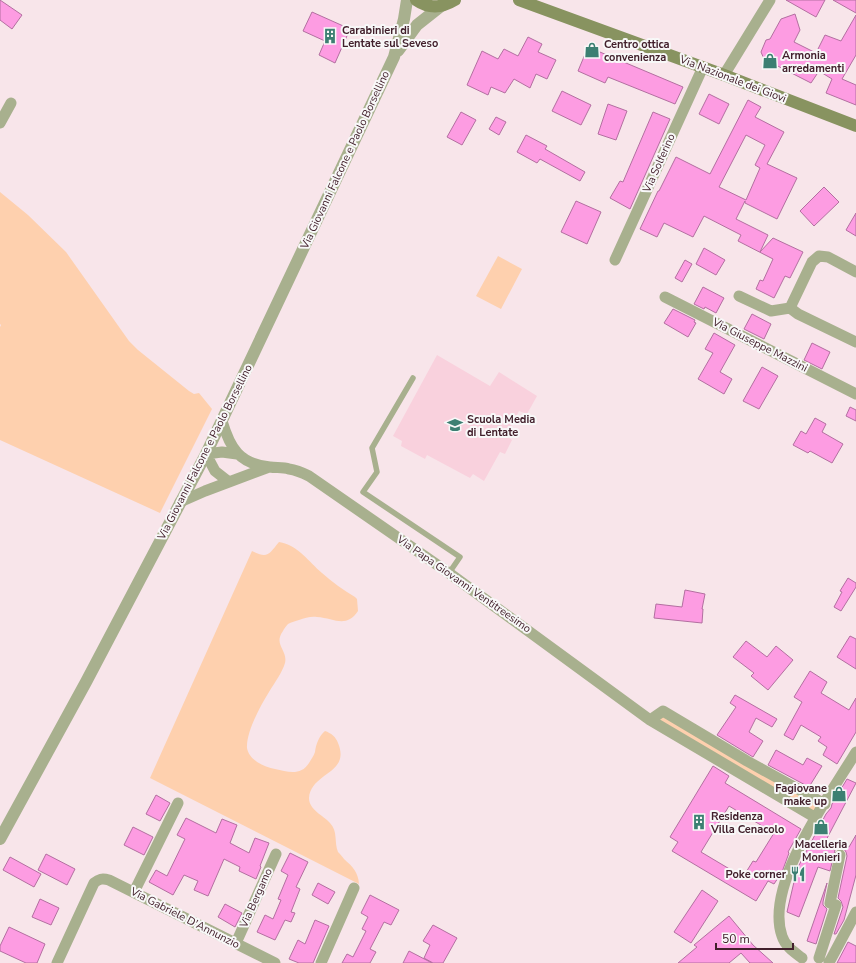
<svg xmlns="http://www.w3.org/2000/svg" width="856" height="963" viewBox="0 0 856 963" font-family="'Nunito Sans',sans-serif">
	<rect width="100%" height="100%" fill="#f8e5ea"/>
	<path fill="#f9d1dd" d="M437 355 490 386 499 372 537 396 527 414 519 411 506 436 512 440 505 454 500 452 484 481 473 474 470 478 427 455 425 459 401 446 402 441 393 436Z"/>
	<path fill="#fed0ae" d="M0 192 28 215 66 252 129 341 138 350 189 391 194 394 199 393 212 409 160 513 0 440V327L1 325 0 324Z
		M498 256 522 269 501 309 476 296Z
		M279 542C298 545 309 562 322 573 332 582 343 590 355 597L357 599 358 611C346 629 334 618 317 617 311 616 305 618 299 620 296 621 291 622 288 624 286 626 284 629 283 631 273 645 288 650 285 663 282 673 275 682 269 692 261 705 246 732 247 748 249 760 264 767 275 769 288 772 301 776 309 763 311 759 314 756 315 752 316 744 319 736 325 731 331 733 336 737 338 743 351 774 311 772 309 798 309 810 323 815 330 823 338 831 334 842 338 852 340 854 342 856 344 859 353 867 358 872 359 884L150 778 252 551C268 559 269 554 279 542Z
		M662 716 818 806 815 812 660 720Z"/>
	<path fill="#fd9ce2" stroke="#b36fa0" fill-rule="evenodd" d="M0 0 22 15 12 29 0 20Z
		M786 0H825L816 17Z
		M833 0H856V13Z
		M312 12 350 29 335 63 319 55 325 41 303 31Z
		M795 14 800 30 794 42 816 53 825 35 841 41 856 15V55L842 79 856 85V105L826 93 832 79 819 71 811 83 764 59 761 52 766 40 770 39 781 19Z
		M528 37 542 44 538 52 556 60 547 79 536 74 530 88 514 79 505 93 491 87 488 95 467 85 482 51 498 59 504 49 518 56Z
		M588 47 683 87 675 104 608 77 605 83 578 71Z
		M562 91 591 105 581 125 552 111Z
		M709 94 729 104 719 124 699 114Z
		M748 100 761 107 755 117 784 132 767 164 797 178 777 219 745 203V201L736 219 768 235 760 252 773 238 803 252 790 278 785 276 774 298 756 289 760 280 763 281 773 259 738 241 741 235 704 216 693 237 664 223 657 237 640 229 658 191H659L676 157 710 174ZM746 135 765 145 755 165 760 168 746 200 719 187Z
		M608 104 627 111 616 140 598 134Z
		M461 112 476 120 462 145 447 137Z
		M653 112 670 119 630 209 610 198 620 181 623 182Z
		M496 117 506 122 499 135 489 129Z
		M526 135 547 146 545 149 585 172 580 181 540 159 537 163 517 152Z
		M824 187 839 202 814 226 800 211Z
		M576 201 601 212 587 244 561 232Z
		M856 213V236L846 230Z
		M704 248 725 260 716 275 696 264Z
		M685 260 692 264 682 282 675 278Z
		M703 287 724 298 716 313 705 307 704 309 694 304Z
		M673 309 695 320 694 322 696 323 688 337 664 323Z
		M752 314 771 324 764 339 744 329Z
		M714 333 735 345 720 372 732 379 724 394 698 379 713 353 705 349Z
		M812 343 830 352 822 369 804 360Z
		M762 367 778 376 759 409 743 401Z
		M850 407 856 410V421L846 416Z
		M815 418 826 424 822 432 843 444 832 463 810 451 808 453 793 445 801 431 806 434Z
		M848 578 856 583V587L841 611 834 607 842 592 840 591Z
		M685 590 705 594 702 609H703L702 623 654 618 656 604 682 607Z
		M850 636 856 639V669L837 657Z
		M746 641 767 657 776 646 793 660 768 690 751 676 754 673 733 657Z
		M810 671 827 682 821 693 849 710 856 698V732L837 764 823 755 827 747 818 741 821 737 801 725 793 740 784 735 802 702 794 697Z
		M735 695 777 719 772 727 756 718 749 732 763 741 753 757 717 735 736 707 730 703Z
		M776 750 803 765 807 758 822 766 809 787 768 765Z
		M713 766 729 776 725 783 801 829 788 852 789 853 782 872 774 884 768 881 756 901 672 851 678 842 670 837ZM729 806 774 833 756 862 753 861 743 877 701 852Z
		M847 779 856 783 823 846 835 850 830 871 818 867 799 917 787 912 797 869 826 814 831 808 832 804Z
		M156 795 170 803 160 821 146 814Z
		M186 818 216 833 222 819 237 825 230 843 249 853 255 838 269 843 260 866 261 867 256 879 239 871 240 867 224 859 208 896 194 890 198 881 184 875 173 895 149 882 156 870 167 876 185 839 177 835Z
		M133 827 153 837 144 855 124 845Z
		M856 835V875L844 920 836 934H834L843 907 841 901 838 898 847 856 846 852 844 849 845 846 849 847Z
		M290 853 308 862 296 887 300 889 291 912 295 913 291 922 285 920 275 940 257 932 265 915 273 919 281 900 278 899 288 875 281 871Z
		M46 854 75 869 67 885 38 870Z
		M10 857 41 874 34 887 3 870Z
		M318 883 335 892 328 904 312 895Z
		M827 883 823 902V905L827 909 816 944 807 941Z
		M702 890 718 901 691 943 674 932Z
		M370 895 399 910 391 925 384 922 370 949 376 952 370 963H342L347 954 353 957 366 931 362 929 368 917 361 913Z
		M40 899 59 908 51 925 32 917Z
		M225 904 242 913 235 927 218 917Z
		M729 916 753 945 773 963H750L741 953 729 963H678L697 947 694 945Z
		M315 920 329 926 313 963H299L289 959 298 940 305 944Z
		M433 925 457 938 443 963H433L424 958 430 945 423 941Z
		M9 927 45 944 37 963H26L0 951V946Z
		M848 942 856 946V963H837Z
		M409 951 432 963H403Z"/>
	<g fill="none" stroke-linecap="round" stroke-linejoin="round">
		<path stroke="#a8b08e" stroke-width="5.5" d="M413 378 372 448 377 472 363 492 460 557 449 573"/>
		<path stroke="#a8b08e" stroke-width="11" d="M724 75 770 0
			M0 123 11 103
			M615 260 703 67
			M739 296 771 311 790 308
			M665 297 856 394
			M790 308 812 262 819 256 828 257 856 272
			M790 308 798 314 856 342
			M222 421C230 448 239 464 270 467 276 468 283 467 289 469 296 470 303 473 309 476L449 573 650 720 816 818
			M229 482 215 471 206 454 222 452 237 454
			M180 502 205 491 269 467
			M650 720 663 711 747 761 825 804
			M134 892 178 803
			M236 943 276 854
			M802 958C794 952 785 946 782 936 764 885 830 795 856 752
			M819 958 836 905 830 903 840 855
			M829 962 831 959 856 912
			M57 963 94 883C99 879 102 878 109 880L275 963
			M321 963 354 888"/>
		<path stroke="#a8b08e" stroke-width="12" d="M398 51 417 25 441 6
			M0 839 86 682 206 454 394 57 404 19 407 0"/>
		<path stroke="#889360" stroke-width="12" d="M416 0C429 9 442 8 455 0
			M519 0 724 75 856 126"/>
	</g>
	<defs>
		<symbol id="building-bare" viewBox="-9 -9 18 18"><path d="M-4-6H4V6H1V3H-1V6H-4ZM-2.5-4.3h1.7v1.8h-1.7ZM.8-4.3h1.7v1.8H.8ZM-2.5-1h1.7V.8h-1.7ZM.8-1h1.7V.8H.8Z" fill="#3c7f72" stroke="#f8f8f8" stroke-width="2.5" paint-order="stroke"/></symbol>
		<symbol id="shop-bare" viewBox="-9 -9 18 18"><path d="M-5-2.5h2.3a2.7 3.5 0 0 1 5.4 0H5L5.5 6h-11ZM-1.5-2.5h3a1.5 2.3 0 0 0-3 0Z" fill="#3c7f72" stroke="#f8f8f8" stroke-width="2.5" paint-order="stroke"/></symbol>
		<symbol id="school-bare" viewBox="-9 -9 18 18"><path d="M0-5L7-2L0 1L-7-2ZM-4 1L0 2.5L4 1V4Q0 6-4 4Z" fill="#3c7f72" stroke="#f8f8f8" stroke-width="2.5" paint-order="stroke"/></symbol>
		<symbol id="restaurant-bare" viewBox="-9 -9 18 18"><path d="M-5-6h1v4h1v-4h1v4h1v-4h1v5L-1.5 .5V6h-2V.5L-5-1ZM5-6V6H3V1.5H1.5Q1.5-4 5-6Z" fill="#3c7f72" stroke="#f8f8f8" stroke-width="2.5" paint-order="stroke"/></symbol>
	</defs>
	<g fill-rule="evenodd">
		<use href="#building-bare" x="319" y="25" width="22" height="22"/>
		<use href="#shop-bare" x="581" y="39" width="22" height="22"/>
		<use href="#shop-bare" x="759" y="50" width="22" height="22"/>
		<use href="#school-bare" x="444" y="414" width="22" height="22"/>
		<use href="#shop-bare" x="828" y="783" width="22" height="22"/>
		<use href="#building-bare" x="688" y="811" width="22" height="22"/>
		<use href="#shop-bare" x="810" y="816" width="22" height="22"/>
		<use href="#restaurant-bare" x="787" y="863" width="22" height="22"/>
	</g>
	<g text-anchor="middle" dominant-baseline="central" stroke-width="4" stroke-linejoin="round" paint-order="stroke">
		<g font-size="11" font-weight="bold" fill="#42202c" stroke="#f8f8f8" text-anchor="start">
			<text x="342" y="30">Carabinieri di<tspan x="342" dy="13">Lentate sul Seveso</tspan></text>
			<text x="604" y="44">Centro ottica<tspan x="604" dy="13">convenienza</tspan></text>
			<text x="782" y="55">Armonia<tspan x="782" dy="13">arredamenti</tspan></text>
			<text x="467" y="419">Scuola Media<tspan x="467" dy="13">di Lentate</tspan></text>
			<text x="827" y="788" text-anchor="end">Fagiovane<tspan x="827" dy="13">make up</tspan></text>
			<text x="711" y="816">Residenza<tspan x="711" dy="13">Villa Cenacolo</tspan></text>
			<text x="821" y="844" text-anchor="middle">Macelleria<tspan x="821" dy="13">Monieri</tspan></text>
			<text x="786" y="874" text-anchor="end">Poke corner</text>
		</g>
		<g font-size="11" fill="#42202c" stroke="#f8f8f8">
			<text transform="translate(733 79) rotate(21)">Via Nazionale dei Giovi</text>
			<text transform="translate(345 160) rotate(-65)">Via Giovanni Falcone e Paolo Borsellino</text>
			<text transform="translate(659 163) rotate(-66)">Via Solferino</text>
			<text transform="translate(760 345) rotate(27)">Via Giuseppe Mazzini</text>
			<text transform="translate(205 452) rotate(-63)">Via Giovanni Falcone e Paolo Borsellino</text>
			<text transform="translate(464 584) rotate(35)">Via Papa Giovanni Ventitreesimo</text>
			<text transform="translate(256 898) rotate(-66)">Via Bergamo</text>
			<text transform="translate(185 918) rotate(27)">Via Gabriele D'Annunzio</text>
		</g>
	</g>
	<path d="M716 943v6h77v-6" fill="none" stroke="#42202c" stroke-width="2"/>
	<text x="722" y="943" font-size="12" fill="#42202c" stroke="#f8f8f8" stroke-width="3" paint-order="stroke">50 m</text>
</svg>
